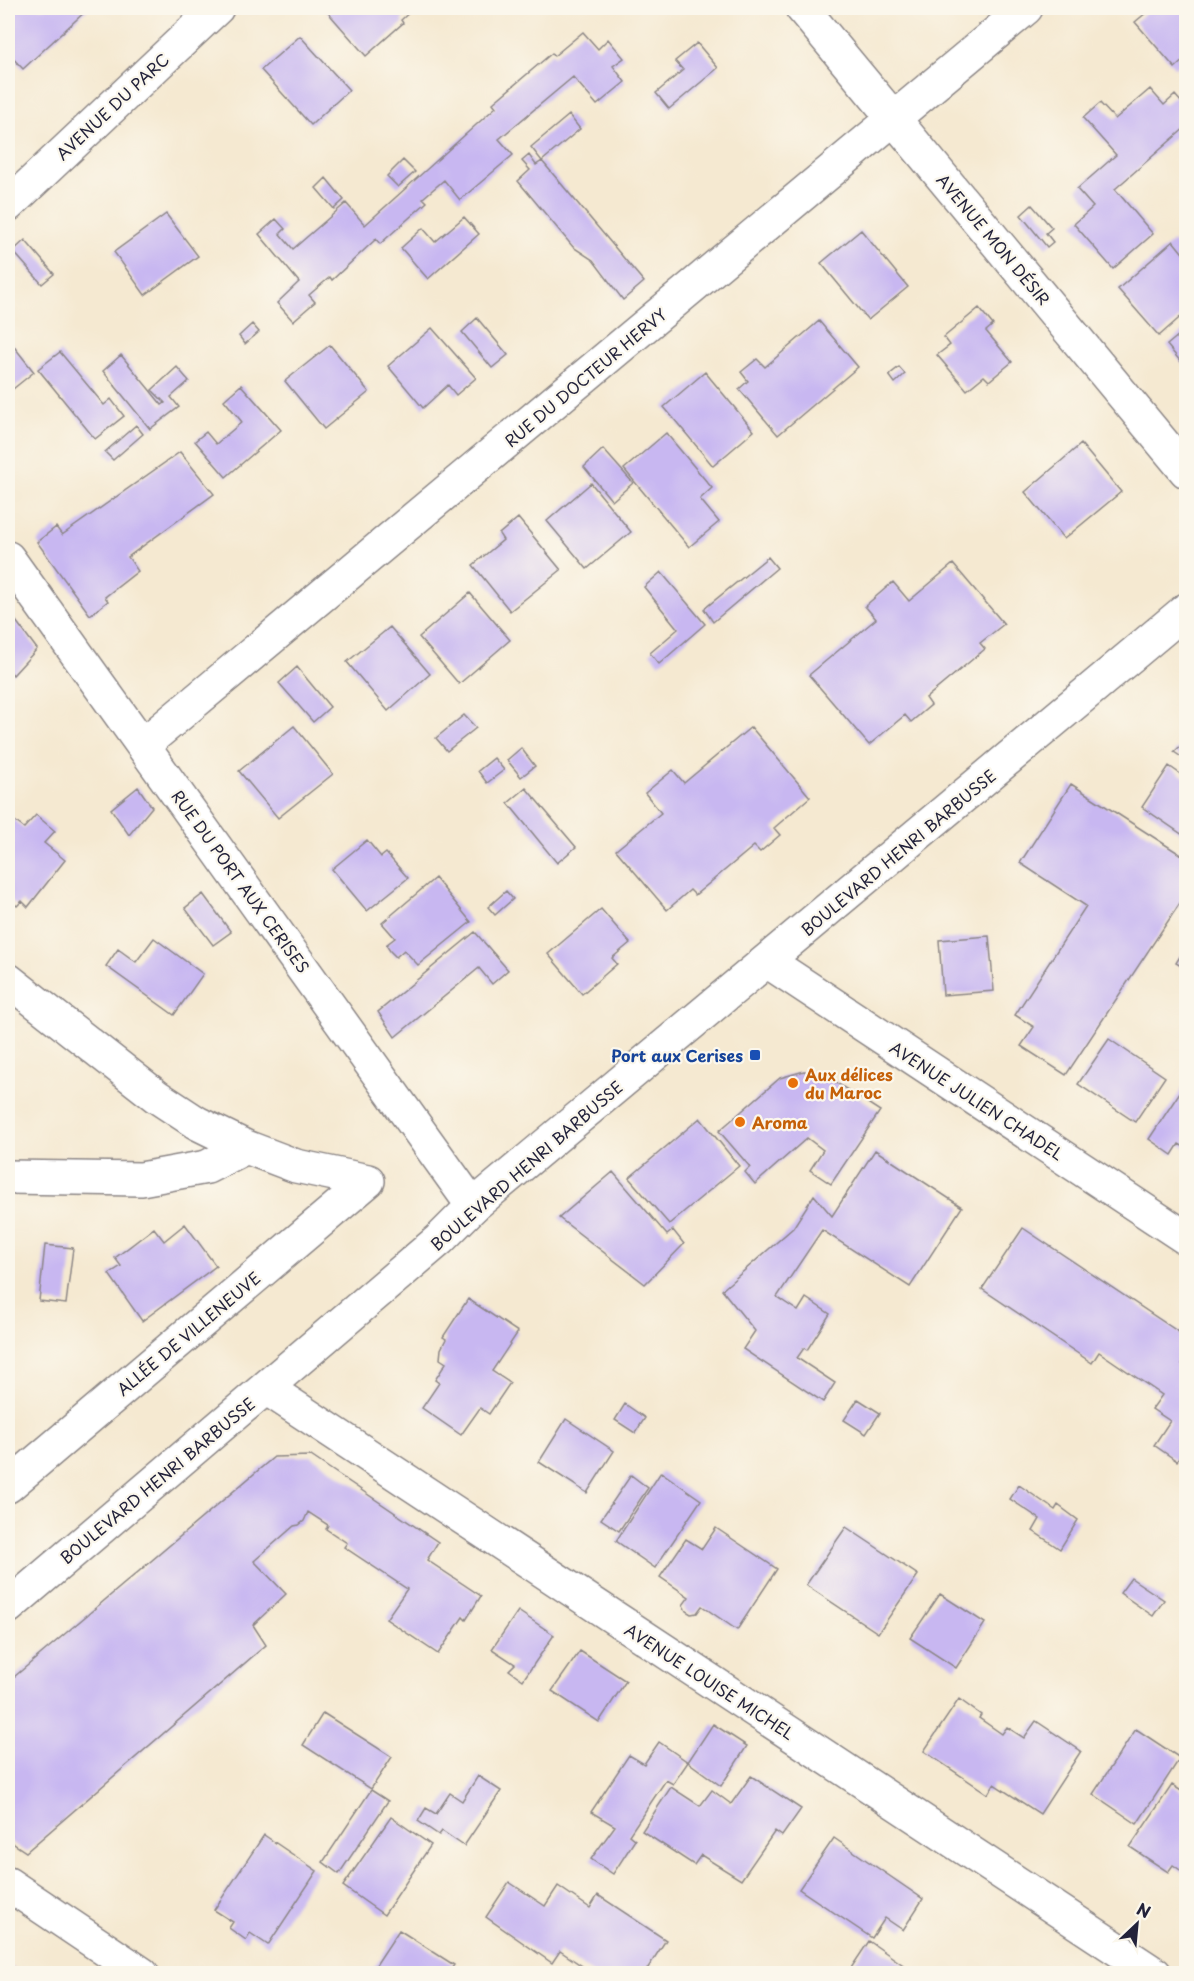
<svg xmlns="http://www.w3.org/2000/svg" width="1194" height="1981" viewBox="0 0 1194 1981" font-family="'Playpen Sans',sans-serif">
	<rect width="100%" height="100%" fill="#fbf7ec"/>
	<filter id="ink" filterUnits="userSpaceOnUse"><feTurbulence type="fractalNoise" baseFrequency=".0167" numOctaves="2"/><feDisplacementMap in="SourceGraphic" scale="12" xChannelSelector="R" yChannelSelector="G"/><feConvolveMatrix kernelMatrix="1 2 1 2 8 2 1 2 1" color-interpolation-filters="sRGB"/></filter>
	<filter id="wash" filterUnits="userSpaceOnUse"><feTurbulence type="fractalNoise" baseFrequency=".008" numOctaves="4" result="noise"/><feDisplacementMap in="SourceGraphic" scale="24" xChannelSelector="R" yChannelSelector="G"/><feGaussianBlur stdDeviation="1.35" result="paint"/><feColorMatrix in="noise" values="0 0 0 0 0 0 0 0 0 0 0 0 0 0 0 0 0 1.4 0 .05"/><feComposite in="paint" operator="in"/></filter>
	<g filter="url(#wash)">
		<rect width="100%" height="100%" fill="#f5e9d1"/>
		<g id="blocks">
			<path fill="#c8b7f1" d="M8 8H89L23 69 8 53Z
				M324 8H412L413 9 401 20 403 23 366 56Z
				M1152 8H1182L1186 13V58L1175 68 1135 22Z
				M583 32 598 49 608 39 624 58 613 66 625 82 597 105 573 77 499 139 513 155 460 200 444 180 423 198 427 202 380 244 376 239 332 280 330 277 309 295 315 302 293 321 277 303 299 282 259 234 276 219 285 229 280 234 293 249 346 203 365 225 496 107 493 103 552 53 554 56Z
				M300 36 349 90 311 125 261 70Z
				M697 43 718 68 669 109 656 93 683 70 675 61Z
				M1150 89 1164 105 1175 95 1182 103 1186 99V127L1115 189 1153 234 1113 269 1074 224 1093 207 1077 189 1116 155 1083 118 1100 103 1115 119Z
				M569 115 580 129 542 161 644 282 623 300 593 260 573 247 518 181 530 170 522 161 529 155 536 165 542 161 531 147Z
				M403 160 415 172 398 187 387 176Z
				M326 178 344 200 334 209 316 188Z
				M1032 205 1052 228 1046 233 1053 242 1047 247 1021 215Z
				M166 214 198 256 145 295 114 252Z
				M464 217 479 234 428 279 401 248 423 228 435 242Z
				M861 230 908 287 868 320 821 263Z
				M25 240 54 274 42 284 13 251Z
				M1173 241 1186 257V312L1159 336 1118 289Z
				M979 308 993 325 986 331 1012 362 989 381 984 376 967 390 937 355 950 345 944 337Z
				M477 318 508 355 492 368 462 332Z
				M819 321 858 367 778 435 739 389 748 381 741 372 757 359 765 367Z
				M252 324 259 332 245 344 239 336Z
				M432 328 476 378 456 395 448 385 423 408 388 366Z
				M1186 329V368L1167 345Z
				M8 339 34 372 8 393Z
				M330 345 369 392 324 429 285 381Z
				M60 352 104 405 111 399 124 416 95 439 38 369Z
				M121 355 162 405 165 403 152 390 177 367 189 381 171 397 179 407 150 429 103 371Z
				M899 367 905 374 895 383 889 375Z
				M705 372 754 431 713 466 664 407Z
				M241 385 281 430 226 477 195 441 206 432 216 444 242 422 224 400Z
				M136 425 143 434 113 460 105 452Z
				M666 433 712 488 700 499 719 522 689 547 624 469Z
				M1081 444 1121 492 1064 539 1025 492Z
				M603 449 633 483 612 501 584 467Z
				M180 452 214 494 128 557 138 571 105 597 108 601 90 615 37 542 56 527 62 535Z
				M591 483 631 532 587 569 547 521Z
				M518 518 561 570 510 611 473 565 503 540 499 534Z
				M768 557 777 568 713 622 704 609Z
				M953 564 1004 624 980 643 985 649 926 698 931 705 911 722 905 715 869 745 809 675 876 619 865 606 893 582 909 601Z
				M661 572 705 624 659 664 650 653 678 629 644 587Z
				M470 593 510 640 459 684 419 637Z
				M16 621 37 649 13 675 8 669V630Z
				M390 627 430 674 388 711 347 662Z
				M297 667 330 707 313 722 279 683Z
				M464 715 476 728 447 751 436 738Z
				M294 726 333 774 278 818 239 771Z
				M751 727 810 797 774 828 780 835 760 852 754 846 695 895 690 890 667 910 616 850 661 813 645 793 673 770 684 783Z
				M1186 741V760L1174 752Z
				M521 748 535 766 521 777 507 760Z
				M494 758 504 770 487 783 478 771Z
				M1169 766 1186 778V837L1142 807Z
				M1071 784 1186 858V894L1066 1075 1021 1046 1034 1027 1015 1015 1086 906 1020 863Z
				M138 787 152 807 129 835 111 809Z
				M526 788 576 847 557 863 508 803Z
				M36 815 55 831 44 843 65 860 28 907 22 901 17 906 8 898V816L24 828Z
				M367 840 381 857 386 853 408 878 367 911 332 869Z
				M435 878 471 922 418 965 404 950 396 957 390 951 386 945 395 938 382 923Z
				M506 891 513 899 495 915 488 907Z
				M203 894 231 932 213 945 185 908Z
				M601 909 630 943 612 958 617 964 582 994 548 954Z
				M475 932 508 970 492 984 479 968 395 1037 378 1012Z
				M989 936 994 991 943 995 939 940Z
				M154 938 203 974 174 1015 106 966 118 949 136 962Z
				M1184 950 1186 951V969L1176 963Z
				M1109 1039 1165 1077 1135 1122 1078 1084Z
				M804 1071 829 1078 880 1111 831 1184 810 1170 823 1150 807 1138 755 1184 745 1172 750 1167 719 1131 780 1078Z
				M1186 1083V1148L1179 1144 1172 1155 1149 1139Z
				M700 1118 739 1166 669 1224 629 1178Z
				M875 1150 962 1207 910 1287 822 1230 777 1297 798 1311 806 1298 830 1314 807 1350 804 1348 797 1358 835 1383 823 1402 743 1349 755 1331 722 1290 793 1228 814 1195 832 1216Z
				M613 1172 667 1235 673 1230 684 1244 645 1284 559 1218Z
				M185 1224 216 1266 142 1321 109 1274 121 1266 115 1258 154 1228 164 1241Z
				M1023 1228 1186 1337 1181 1345 1186 1349V1357L1182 1364 1186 1367V1448L1177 1461 1154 1445 1170 1421 1152 1409 1162 1395 1099 1352 1092 1363 982 1289Z
				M45 1245 73 1248 66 1304 39 1301Z
				M468 1299 518 1332 492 1371 510 1383 489 1414 480 1408 461 1435 422 1408 439 1383 435 1380 446 1363 440 1359 441 1349 446 1339 443 1337Z
				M858 1399 880 1413 866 1434 844 1420Z
				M625 1404 645 1418 635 1433 615 1420Z
				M566 1419 614 1451 587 1493 539 1462Z
				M311 1456 438 1542 427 1560 481 1596 466 1620 463 1617 438 1654 386 1619 407 1589 344 1547 347 1543 326 1529 328 1525 308 1512 304 1521 299 1525 294 1526 254 1561 286 1594 253 1625 266 1645 26 1852 8 1840V1682L274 1457Z
				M661 1472 701 1500 655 1568 616 1541Z
				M631 1475 648 1488 619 1531 601 1519Z
				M1019 1485 1055 1510 1058 1505 1078 1520 1060 1549 1033 1531 1040 1519 1010 1499Z
				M846 1527 918 1575 878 1633 806 1585Z
				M716 1528 777 1569 737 1630 702 1606 697 1613 691 1614 686 1611 683 1605 689 1597 660 1577 686 1539 702 1549Z
				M1131 1578 1164 1600 1153 1616 1120 1593Z
				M940 1594 985 1623 956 1668 910 1638Z
				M518 1611 554 1635 523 1680 509 1670 515 1664 492 1649Z
				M580 1651 626 1681 599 1722 552 1691Z
				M959 1699 981 1715 979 1718 1002 1734 1007 1727 1024 1738 1036 1721 1081 1751 1040 1814 994 1784 988 1794 924 1751Z
				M323 1713 392 1757 371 1789 303 1745Z
				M713 1724 747 1746 721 1786 688 1762 673 1784 666 1780 629 1835 635 1840 613 1874 591 1859 615 1826 591 1812 629 1755 644 1764 659 1742 688 1762Z
				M1136 1729 1180 1758 1137 1824 1093 1794Z
				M478 1776 501 1791 464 1846 442 1831 439 1835 418 1821 426 1808 436 1814 450 1793 462 1801Z
				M751 1776 801 1809 782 1836 775 1831 741 1880 701 1855 694 1865 642 1831 671 1787 700 1806 712 1790 731 1804Z
				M1172 1785 1186 1794V1874L1173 1865 1168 1872 1130 1847Z
				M371 1790 388 1801 339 1874 323 1862Z
				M391 1817 431 1845 384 1915 343 1886Z
				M264 1835 317 1871 268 1945 250 1933 246 1940 229 1928 233 1922 214 1910Z
				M834 1838 923 1899 903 1930 885 1918 872 1938 799 1889Z
				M509 1882 545 1906 558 1886 590 1908 598 1895 666 1940 644 1974H594L560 1951 552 1963 486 1917Z
				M399 1930 454 1965 448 1974H370Z
				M869 1941 916 1974H847Z
				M8 1965 21 1974H8Z"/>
		</g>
	</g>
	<g filter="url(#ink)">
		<use href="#blocks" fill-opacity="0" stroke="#8c8686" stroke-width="1.5"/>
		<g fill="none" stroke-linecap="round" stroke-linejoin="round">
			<defs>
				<path id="minor" d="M802 8 1186 471
					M8 205 217 8
					M8 558 473 1206
					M143 745 1026 8
					M767 961 1186 1238
					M8 980 156 1096 197 1123 246 1147 296 1166 368 1181
					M8 1177 141 1179 207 1167 246 1147
					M266 1388 1155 1974
					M8 1486 368 1181
					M8 1884 142 1974"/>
				<path id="primary" d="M8 1607 439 1240 473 1206 1186 610"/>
			</defs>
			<use href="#minor" stroke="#8c8686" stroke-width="36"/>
			<use href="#primary" stroke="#8c8686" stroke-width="36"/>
			<use href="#minor" stroke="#fff" stroke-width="33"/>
			<use href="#primary" stroke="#fff" stroke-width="33"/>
		</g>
	</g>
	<rect fill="#1a4fb4" stroke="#fbf7ec" stroke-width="2" x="749" y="1049" width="12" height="12" rx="3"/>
	<g fill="#e8710a" stroke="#fbf7ec" stroke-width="2">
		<circle cx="793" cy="1083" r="6"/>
		<circle cx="740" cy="1122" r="6"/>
	</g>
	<g text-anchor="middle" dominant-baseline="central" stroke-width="4.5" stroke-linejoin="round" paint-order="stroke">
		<g font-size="16" fill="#22223b" stroke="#fbf7ec">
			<text transform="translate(112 106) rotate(-43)">AVENUE DU PARC</text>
			<text transform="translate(994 239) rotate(50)">AVENUE MON DÉSIR</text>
			<text transform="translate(585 377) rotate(-40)">RUE DU DOCTEUR HERVY</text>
			<text transform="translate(898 852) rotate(-40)">BOULEVARD HENRI BARBUSSE</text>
			<text transform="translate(241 881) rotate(54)">RUE DU PORT AUX CERISES</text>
			<text transform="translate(977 1100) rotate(33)">AVENUE JULIEN CHADEL</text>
			<text transform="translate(526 1165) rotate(-41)">BOULEVARD HENRI BARBUSSE</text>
			<text transform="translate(188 1333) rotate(-40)">ALLÉE DE VILLENEUVE</text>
			<text transform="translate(157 1480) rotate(-40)">BOULEVARD HENRI BARBUSSE</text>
			<text transform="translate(710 1681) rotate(33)">AVENUE LOUISE MICHEL</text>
		</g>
		<g font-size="16" font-weight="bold" fill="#164399" stroke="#fbf7ec" text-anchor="end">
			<text x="743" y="1055">Port aux Cerises</text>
		</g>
		<g font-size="16" font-weight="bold" fill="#c56008" stroke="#fbf7ec" text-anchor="start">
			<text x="805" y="1074">Aux délices<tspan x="805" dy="18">du Maroc</tspan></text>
			<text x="752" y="1122">Aroma</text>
		</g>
	</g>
	<rect width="1194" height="1981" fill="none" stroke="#fbf7ec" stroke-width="30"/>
	<g transform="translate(1137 1924) rotate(26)" stroke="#fbf7ec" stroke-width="4.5" paint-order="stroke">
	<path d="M0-4.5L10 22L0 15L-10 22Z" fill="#22223b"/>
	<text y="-9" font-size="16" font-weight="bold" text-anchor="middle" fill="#22223b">N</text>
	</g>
</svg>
